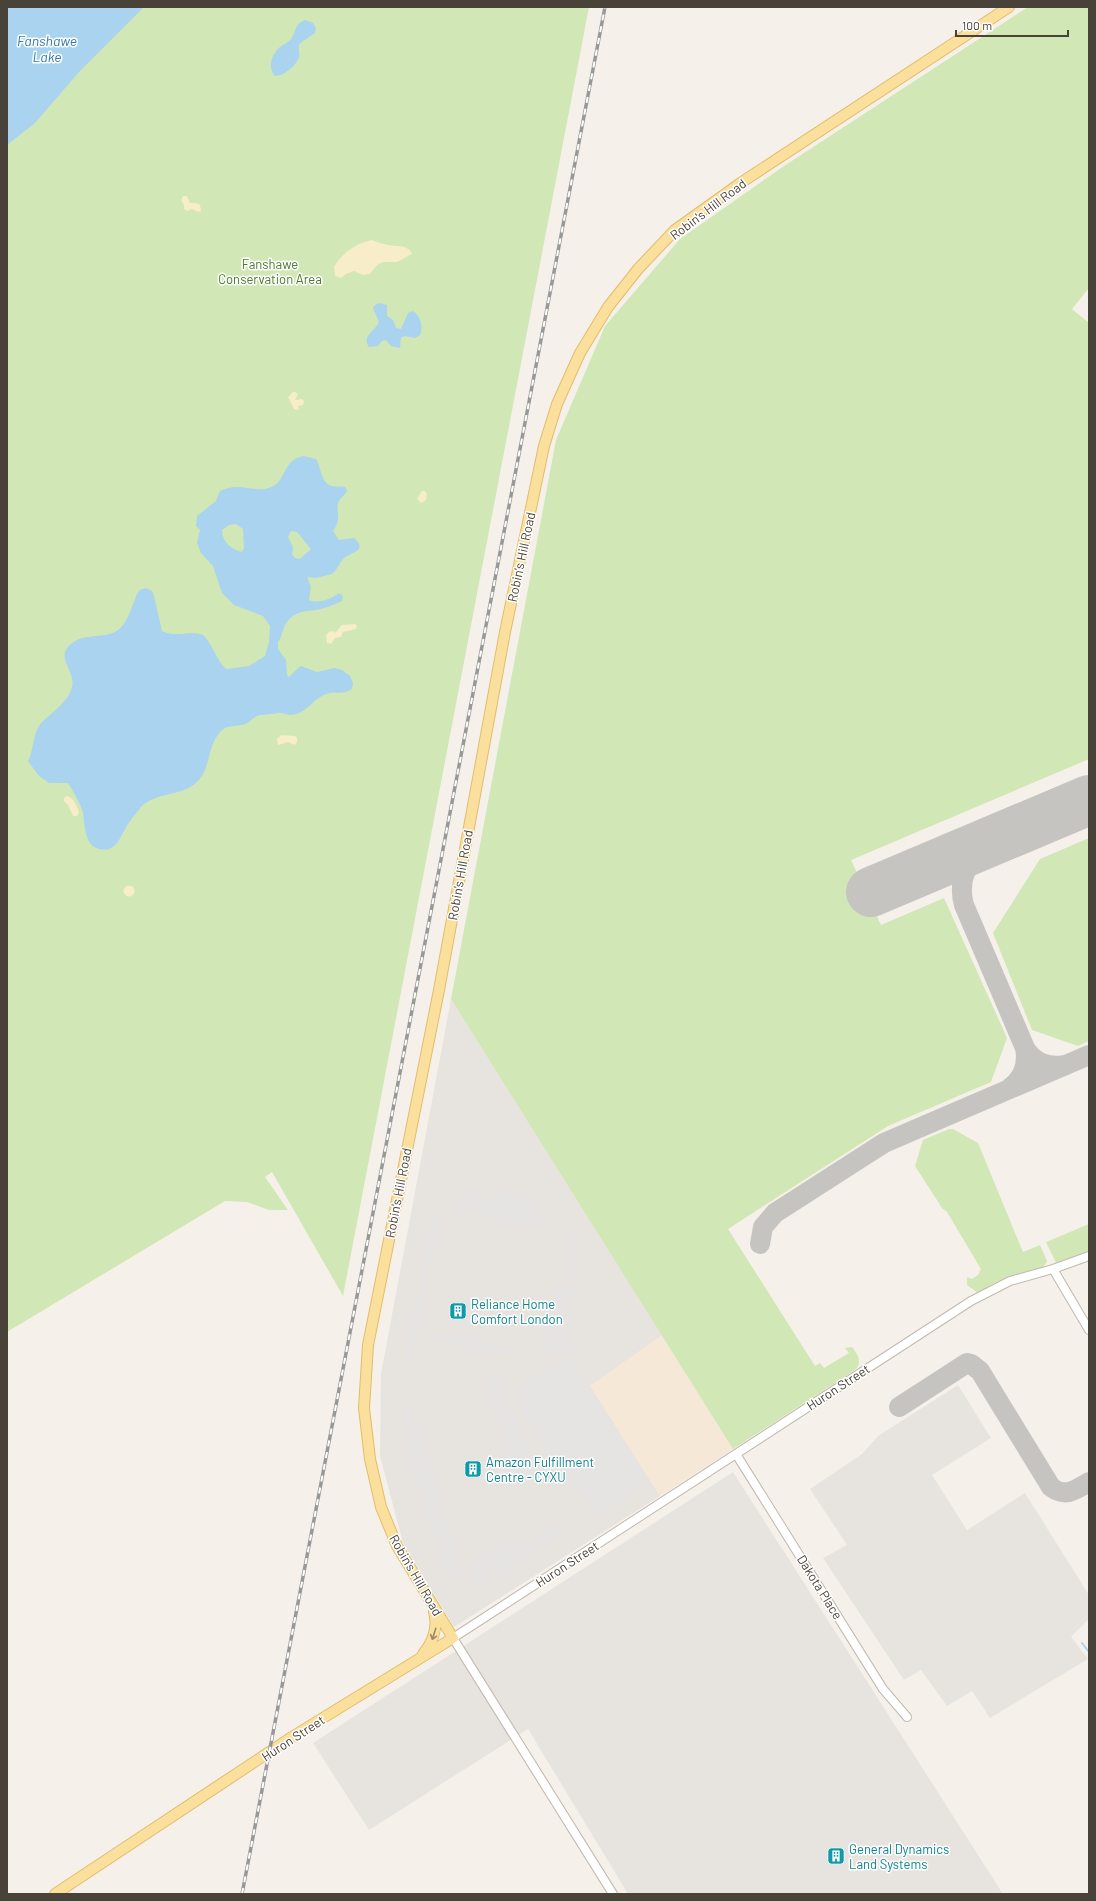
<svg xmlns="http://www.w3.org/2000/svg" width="1096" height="1901" viewBox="0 0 1096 1901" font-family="Barlow,sans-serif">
	<rect width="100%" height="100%" fill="#f5f1ea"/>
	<path fill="#f5e8d7" d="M662 1335 733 1449 660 1496 589 1386Z"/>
	<path fill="#e7e3df" d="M451 999 662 1335 590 1386 660 1496 454 1627 403 1543 380 1456 381 1374Z
		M958 1385 991 1438 932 1475 967 1530 1025 1493 1089 1595V1619L1071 1637 1088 1659 990 1718 972 1691 947 1706 921 1670 904 1680 823 1558 847 1545 810 1489 862 1454 878 1436Z
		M733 1472 1003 1894H628L528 1729 369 1830 313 1743Z"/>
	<path fill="#d1e7b5" d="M7 7H589L343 1296 272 1172 265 1177 288 1210H269L247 1202 225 1201 7 1332Z
		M1028 7H1089V288L1072 309 1089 323V759L851 860 881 925 944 898 1007 1038 991 1082 888 1126 728 1229 815 1366 820 1363 824 1368 849 1353 845 1348 851 1347 853 1348C859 1357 862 1362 855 1370L733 1449 451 999 556 440 605 326 680 239 781 168Z
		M1089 838V1041L1078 1046 1032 1030 993 933 1040 859Z
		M949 1129H953L978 1143 1023 1252 1040 1245 1047 1261 1043 1268 996 1282 978 1293 967 1285V1277L972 1279 978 1275 981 1269 947 1212 942 1208 915 1166 923 1140Z
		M1089 1224V1251L1056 1263 1046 1242Z"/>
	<path fill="#f7edc8" d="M183 196H187L190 203H196L200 205 201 211 198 212 192 209 187 211 184 209V205L181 200Z
		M372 240C377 242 383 244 388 245 397 247 408 244 412 254L397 262H383L377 265 370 274 363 275 354 271 346 274 341 278 335 276 334 267C342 253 356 243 372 240Z
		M293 392H295L298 394 295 400 302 399 304 401 303 405 298 406 299 409 297 410 294 409 288 397Z
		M422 491H425L427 494 426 500 421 503 417 499Z
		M355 624 357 626 356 629 343 632 341 637 335 638 331 644 327 643 326 635 329 632 333 631 335 633 342 625Z
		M281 735 295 736 297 738V742L295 745 288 742 278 745 277 739Z
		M67 796C74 798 77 806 79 813L77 816H73L68 805 64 801V798Z
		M123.5 891a5.5 5.5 0 1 1 11 0a5.5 5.5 0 1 1-11 0Z"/>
	<path fill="#e6e4e2" d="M494 1193 537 1201 536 1209 543 1211 538 1226 455 1210 458 1194 492 1200Z
		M433 1213 440 1215 411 1367 404 1365Z
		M567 1231H575L576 1279 567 1278Z
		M554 1287 573 1290 574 1357 543 1352Z
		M433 1332 513 1348 512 1355 431 1341Z
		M568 1357 646 1476 639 1480 643 1485 596 1518 587 1500 567 1485 514 1400 516 1389Z
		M496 1375 529 1449 539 1479 520 1485 486 1379Z
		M412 1408 460 1559 459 1562 462 1571 452 1575 449 1570H445L400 1428 405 1425 400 1411Z
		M556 1524 566 1534 497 1579 493 1574 488 1576 492 1583 481 1589 476 1582 469 1560 511 1546 514 1550Z"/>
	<path fill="#a9d3ef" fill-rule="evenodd" d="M7 7H144L79 72 35 123 7 145Z
		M305 20 313 23 316 28 315 33 299 44C298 48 300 53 299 57 297 65 284 76 275 76 267 67 272 54 280 47 284 44 288 43 291 39 297 31 294 24 305 20Z
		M379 303 387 305V316L393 320 396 328 401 329 408 313 413 311C421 316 423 327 420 335L415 338 404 336 401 338 400 348 391 346 386 340 382 341 378 346 369 347C361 336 375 331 379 322L373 308 374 306Z
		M304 456 316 459C321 467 321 484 332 486 336 487 341 486 345 487L347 490C346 495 340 497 338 503 336 516 342 518 333 531L339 540 354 538C369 551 350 552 343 559 339 564 337 570 332 574L316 578 307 577 311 587 309 600C318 604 332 599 339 593L343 596 342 601C334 605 323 609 315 610 304 611 294 612 287 622 282 628 283 636 278 642V649L286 660 287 675 289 677 296 670 301 666 317 672 334 668 342 670 350 676 353 683 352 689C343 695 335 691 326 694 314 698 308 711 296 714 290 716 286 714 281 713 279 713 263 715 260 715 254 716 250 723 245 724 236 727 227 724 220 732 207 747 211 767 198 781 183 797 157 791 141 807 137 812 132 818 128 824 121 834 117 854 99 849 84 845 85 825 83 813 81 804 73 791 68 783H49L39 776 28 761C34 750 32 737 39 726 49 713 67 705 72 687 76 672 57 660 68 647 83 629 110 643 123 625 129 617 133 604 137 594L140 590 146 588 152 591 154 596 162 631C176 638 189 630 203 635 213 644 219 666 227 669L249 666 265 656 269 642 270 626 263 616 234 605 222 593 213 566 201 553 197 543 200 530 196 526 197 516 216 501 220 491C239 481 253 493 269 488 287 483 281 460 304 456ZM236 524 243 529 244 548 242 552C231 549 222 542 222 530L229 525ZM291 531 297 532 311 549 300 559 295 558 292 554 293 547 288 537Z"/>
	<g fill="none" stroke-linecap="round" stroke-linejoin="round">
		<path stroke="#a9d3ef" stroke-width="2" d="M1082 1643 1089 1652"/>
		<path stroke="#c6c4c1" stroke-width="20" d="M1025 1048 964 905C957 880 968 858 989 844L1055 816
			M1010 1088C1024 1078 1028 1064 1025 1048 1033 1062 1048 1068 1064 1065
			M760 1244 763 1227 775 1213 884 1143 1089 1055
			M899 1407 967 1363 971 1364 980 1371 1051 1487C1065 1498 1076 1490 1089 1482"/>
		<path stroke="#c6c4c1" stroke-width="50" d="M871 892 1089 800"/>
		<defs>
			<path id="minor" d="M1053 1269 1089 1330
				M736 1454 883 1689 907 1717
				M613 1894 453 1638 971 1301 1010 1281 1053 1269 1089 1256"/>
			<path id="major" d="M423 1654C433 1642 438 1627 434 1612
				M55 1894 292 1737 453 1638 397 1546 381 1507 370 1459 364 1408 368 1345 439 990 505 632 544 446 557 404 580 353 608 307 638 269 675 230 742 182 1009 7"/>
		</defs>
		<use href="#minor" stroke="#c0b9ad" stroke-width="10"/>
		<use href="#major" stroke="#e1bd6c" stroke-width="12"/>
		<use href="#minor" stroke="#fff" stroke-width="8"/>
		<use href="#major" stroke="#fbdf9d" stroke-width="10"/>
		<defs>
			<path id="rail" d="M242 1894 605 7"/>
		</defs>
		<use href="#rail" stroke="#989898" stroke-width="3.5"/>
		<use href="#rail" stroke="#fff" stroke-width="2" stroke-dasharray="6" stroke-linecap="butt"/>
	</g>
	<defs><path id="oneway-shaft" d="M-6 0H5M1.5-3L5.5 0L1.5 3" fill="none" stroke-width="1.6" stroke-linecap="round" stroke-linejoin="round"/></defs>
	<use stroke="#998965" href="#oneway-shaft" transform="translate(434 1634) rotate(108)"/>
	<defs>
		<symbol id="building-square" viewBox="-11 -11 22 22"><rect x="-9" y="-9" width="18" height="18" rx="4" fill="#0f9aa8" stroke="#fff"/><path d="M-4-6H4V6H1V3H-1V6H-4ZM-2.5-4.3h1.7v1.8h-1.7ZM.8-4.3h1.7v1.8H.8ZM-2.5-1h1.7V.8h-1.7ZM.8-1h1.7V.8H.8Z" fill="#fff"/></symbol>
	</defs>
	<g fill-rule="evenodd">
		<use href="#building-square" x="448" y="1301" width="20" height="20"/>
		<use href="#building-square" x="463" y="1459" width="20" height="20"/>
		<use href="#building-square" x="826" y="1846" width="20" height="20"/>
	</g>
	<g text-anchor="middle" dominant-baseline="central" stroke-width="3" stroke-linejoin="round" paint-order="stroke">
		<g font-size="13" fill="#494238" stroke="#fff">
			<text transform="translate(708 209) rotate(-37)">Robin's Hill Road</text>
			<text transform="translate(521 557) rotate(-78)">Robin's Hill Road</text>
			<text transform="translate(460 875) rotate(-80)">Robin's Hill Road</text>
			<text transform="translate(398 1193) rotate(-79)">Robin's Hill Road</text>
			<text transform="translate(838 1387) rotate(-33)">Huron Street</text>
			<text transform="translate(567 1564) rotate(-33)">Huron Street</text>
			<text transform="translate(416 1575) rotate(60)">Robin's Hill Road</text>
			<text transform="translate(820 1587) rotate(58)">Dakota Place</text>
			<text transform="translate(293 1738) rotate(-33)">Huron Street</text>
		</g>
		<g font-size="13" fill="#4a792c" stroke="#fff">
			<text x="270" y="264">Fanshawe<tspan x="270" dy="15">Conservation Area</tspan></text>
		</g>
		<g font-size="13" fill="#0d838f" stroke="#fff" text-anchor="start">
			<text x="471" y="1304">Reliance Home<tspan x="471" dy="15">Comfort London</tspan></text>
			<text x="486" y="1462">Amazon Fulfillment<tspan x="486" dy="15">Centre - CYXU</tspan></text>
			<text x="849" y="1849">General Dynamics<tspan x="849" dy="15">Land Systems</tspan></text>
		</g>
		<g font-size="14" font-style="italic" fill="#3279aa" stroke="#fff">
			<text x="47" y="40">Fanshawe<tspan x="47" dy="16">Lake</tspan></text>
		</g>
	</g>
	<rect width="1096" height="1901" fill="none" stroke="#494238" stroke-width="16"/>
	<path d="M956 30v6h112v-6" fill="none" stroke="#494238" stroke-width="2"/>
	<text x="962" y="30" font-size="12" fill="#494238" stroke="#ffffff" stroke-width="3" paint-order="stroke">100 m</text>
</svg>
